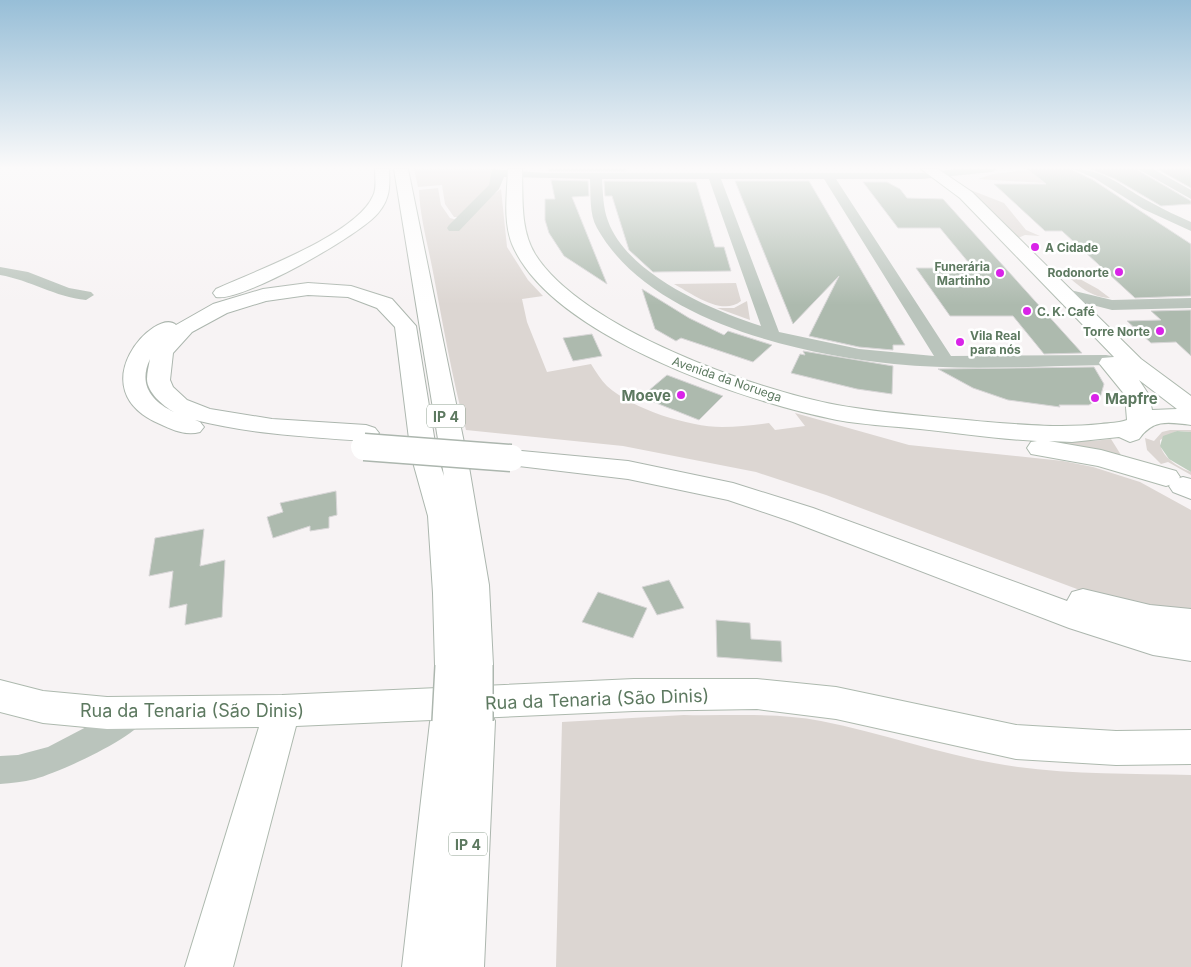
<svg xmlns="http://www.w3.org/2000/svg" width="1191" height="967" viewBox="0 0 1191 967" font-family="Inter,sans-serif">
	<rect width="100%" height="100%" fill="#f7f3f4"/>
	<path fill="#dcd6d2" d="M414 169H492L493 170 489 187 459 217H454L445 204 442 185 418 187Z
		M1036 169C1058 170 1077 169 1096 182L1040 179 1044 183 978 179 993 174Z
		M438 188 441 205 450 218 457 220 501 189 507 247 528 280 543 296 522 299 527 322 547 372 591 364C596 372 601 380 607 386 632 409 689 427 722 427 738 427 753 425 769 423L775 430 805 426 795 413 909 445 1063 461 1093 467 1140 482 1191 510V610L1181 611 1085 592 826 495 756 472 623 446 466 430C452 377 443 325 433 272 428 245 420 218 419 190Z
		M968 189 1004 203 1026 230 1040 236 1025 235 1018 238Z
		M1060 268 1098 289 1110 298C1088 297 1075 283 1060 268Z
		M736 283 741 301C722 317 691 293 674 284Z
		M747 301 750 320 717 308H734Z
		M1170 430H1191V432L1177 431 1160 440C1159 456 1178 467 1191 472V475L1168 462 1161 464 1147 450 1145 438 1154 441 1162 432Z
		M1050 439 1093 441 1111 439 1121 455 1051 442Z
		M684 715C729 716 777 712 821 721 883 733 942 755 1005 765 1067 775 1129 773 1191 775V967H556L562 722Z"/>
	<path fill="#becebe" d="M1177 431 1191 432V472L1169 459 1160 446 1163 436Z"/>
	<path fill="#adbaae" stroke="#d8d6d7" d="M548 169H626V171H549Z
		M1027 169H1071L1093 180 1191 244V296L1135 298 1062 231H1045L994 184H1046Z
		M1090 169H1136L1191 201V204L1161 206 1115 179Z
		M1157 169H1191V188Z
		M551 180 588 181 589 196 572 197 607 284 564 256 549 233 545 220V199H555Z
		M604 181 696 182 715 247H724L731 271 653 272 629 250 612 196H605Z
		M735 181H809L905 345H893V350L859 347 809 336 839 276 793 324Z
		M863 182H887L900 189 907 198 943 199 1082 353 1044 354 1013 316H950L916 268H973L940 228H898Z
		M642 289 689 318 724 335 728 331 772 345 753 362 681 338 676 341 655 329Z
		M1191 310V356L1176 342 1151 343 1127 321 1161 320 1151 311Z
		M592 334 602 356 573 361 563 338Z
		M803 351 893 366 892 394 857 389 791 373 800 354 805 355Z
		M1094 367 1104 384 1100 398 1089 405H1059L1060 407 1008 400 973 388 938 369Z
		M667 375 723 396 699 420 641 397Z
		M336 491 337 515 329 517V528L310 531V526L273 538 267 517 283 512 280 503Z
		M204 529 200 566 225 560 222 617 185 625 187 604 169 608 173 571 149 576 155 538Z
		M669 580 684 608 657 615 642 587Z
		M598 592 647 608 633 638 582 622Z
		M716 620 750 623 751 639 781 641 782 662 717 657Z"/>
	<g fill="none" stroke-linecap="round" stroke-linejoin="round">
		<defs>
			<path id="secondary" d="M508 169H522C523 198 520 229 535 254 581 328 755 390 837 405 886 414 938 417 988 422 1025 425 1063 428 1101 424 1109 423 1119 423 1127 420L1125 395 1099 363 1102 358 1114 357 960 198 921 169H938L972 192 1141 359 1191 396V425C1168 422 1153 419 1139 439L1130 442 1119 437 1072 442 1049 441 1101 450 1176 471 1180 477 1176 483 1166 486 1098 466 1031 454 1027 448 1031 442 1037 441C997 439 959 433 920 429 892 426 864 425 837 420 746 402 550 336 512 244 503 221 507 194 508 169ZM1139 380 1177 409 1152 410 1149 395Z
				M634 679H757L836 687 1016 725 1116 731 1191 730V764L1116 765 1016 759 836 719 757 709 634 711 296 726 233 967H185L259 727 107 729 43 723 0 712V680L43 691 107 697 282 695Z"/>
			<path id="highway" d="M375 169H389C390 187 390 198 379 212 363 234 240 303 216 297L213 293 216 289C255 271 356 235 373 196 377 188 375 178 375 169Z
				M394 169H408L469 467 489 585 493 665 488 675 476 679 465 676 452 681 440 676 435 666 433 593 428 516 411 455 395 327 377 308 348 297 308 295 266 301 227 313 192 332 173 353 170 380 173 387 187 400 210 409 272 419 366 425 375 428 379 433 375 438 366 441C308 437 251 434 195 420L200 422 204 427 200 432C186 436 173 430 160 424 78 389 156 306 176 325L213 304 263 289 308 283 351 286 392 299 416 326 437 455 444 476ZM150 359C149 365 147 372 147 379 147 392 163 406 174 412 151 401 138 384 150 359Z
				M511 450 628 461 733 483 813 508 1067 601 1072 592 1083 589 1150 605 1191 609V661L1153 655 1069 628 793 522 728 500 628 479 502 464 498 458 502 452Z
				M1183 477 1191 479V499L1173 492 1169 486 1173 480Z
				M476 705 489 709 495 721 484 967H402L430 722 436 710 449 706 462 711Z"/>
		</defs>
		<use href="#secondary" stroke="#adb9ae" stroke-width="2"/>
		<use href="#highway" stroke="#acb6ae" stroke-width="2"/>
		<path fill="#bac4bc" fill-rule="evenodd" d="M492 169 546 173H922L955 169H998L992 172 922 179H836L951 356 1106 355 1112 356 1115 360 1112 364 1106 365C1036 366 964 371 894 364 797 354 648 320 597 228 589 214 591 195 590 179L504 177 499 189 459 231H449L447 228 449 225 489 185ZM602 179H709L761 326C711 310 627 274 608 221 603 208 603 193 602 179ZM721 179H824L934 356 859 349 779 332Z
			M1073 169C1106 169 1124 189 1152 203 1164 210 1178 216 1191 222V231L1143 209 1094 178Z
			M1138 169H1153L1191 190V199Z
			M0 267 28 272 69 288 91 292 94 295 86 300C55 297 30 280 0 275Z
			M1062 288 1112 300 1191 298V308L1112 310 1057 296 1054 293Z
			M134 702 144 706 148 715C138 737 60 772 35 779 23 782 12 783 0 784V756L18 755 48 747Z"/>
		<use href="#secondary" fill="#fff" fill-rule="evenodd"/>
		<use href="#highway" fill="#fff" fill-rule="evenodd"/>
		<defs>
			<path id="highway-bridge-far1" d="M364 447 511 458"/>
			<path id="highway-bridge" d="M476 665V721
				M449 722 452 666"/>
		</defs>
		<use href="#highway-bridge-far1" stroke="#acb6ae" stroke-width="29" stroke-linecap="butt"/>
		<use href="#highway-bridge" stroke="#acb6ae" stroke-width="36" stroke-linecap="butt"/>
		<use href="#highway-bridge-far1" stroke="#fff" stroke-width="26"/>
		<use href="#highway-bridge" stroke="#fff" stroke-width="33"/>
	</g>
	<linearGradient id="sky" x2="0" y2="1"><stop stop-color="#97bed7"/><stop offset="0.55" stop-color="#fbfafa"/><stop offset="1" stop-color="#fbfafa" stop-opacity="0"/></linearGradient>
	<rect width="1191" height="305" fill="url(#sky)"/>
	<g fill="#d923e8" stroke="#fff" stroke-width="2">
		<circle cx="1035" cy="247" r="5"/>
		<circle cx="1119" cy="272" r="5"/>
		<circle cx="1000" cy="273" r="5"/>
		<circle cx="1027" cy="311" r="5"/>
		<circle cx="1160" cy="331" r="5"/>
		<circle cx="960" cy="342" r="5"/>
		<circle cx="681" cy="395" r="5"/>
		<circle cx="1095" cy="398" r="5"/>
	</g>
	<g text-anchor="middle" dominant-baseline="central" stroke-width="5" stroke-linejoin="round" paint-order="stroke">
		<g font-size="12" font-weight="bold" fill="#5d7960" stroke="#fff" text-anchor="start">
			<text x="1045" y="247">A Cidade</text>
			<text x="990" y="266" text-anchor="end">Funerária<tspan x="990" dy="14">Martinho</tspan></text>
			<text x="1109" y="272" text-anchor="end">Rodonorte</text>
			<text x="1037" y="311">C. K. Café</text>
			<text x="1150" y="331" text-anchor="end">Torre Norte</text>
			<text x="970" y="335">Vila Real<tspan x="970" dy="14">para nós</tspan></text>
		</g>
		<g font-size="12" fill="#5d7960" stroke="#fff">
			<text transform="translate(727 379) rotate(19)">Avenida da Noruega</text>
		</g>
		<g fill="#fff" stroke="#8ea190" stroke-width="1">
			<rect x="427" y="404.5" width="38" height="23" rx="4"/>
			<rect x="449" y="832.5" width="38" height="23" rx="4"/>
		</g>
		<g font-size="14" font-weight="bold" fill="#5d7960">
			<text x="446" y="416">IP 4</text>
			<text x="468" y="844">IP 4</text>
		</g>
		<g font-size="15" font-weight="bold" fill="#5d7960" stroke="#fff" text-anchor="end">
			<text x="671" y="395">Moeve</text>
			<text x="1105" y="398" text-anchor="start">Mapfre</text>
		</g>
		<g font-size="18" fill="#5d7960" stroke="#fff">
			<text transform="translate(597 699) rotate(-2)">Rua da Tenaria (São Dinis)</text>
			<text x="192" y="710">Rua da Tenaria (São Dinis)</text>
		</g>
	</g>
</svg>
